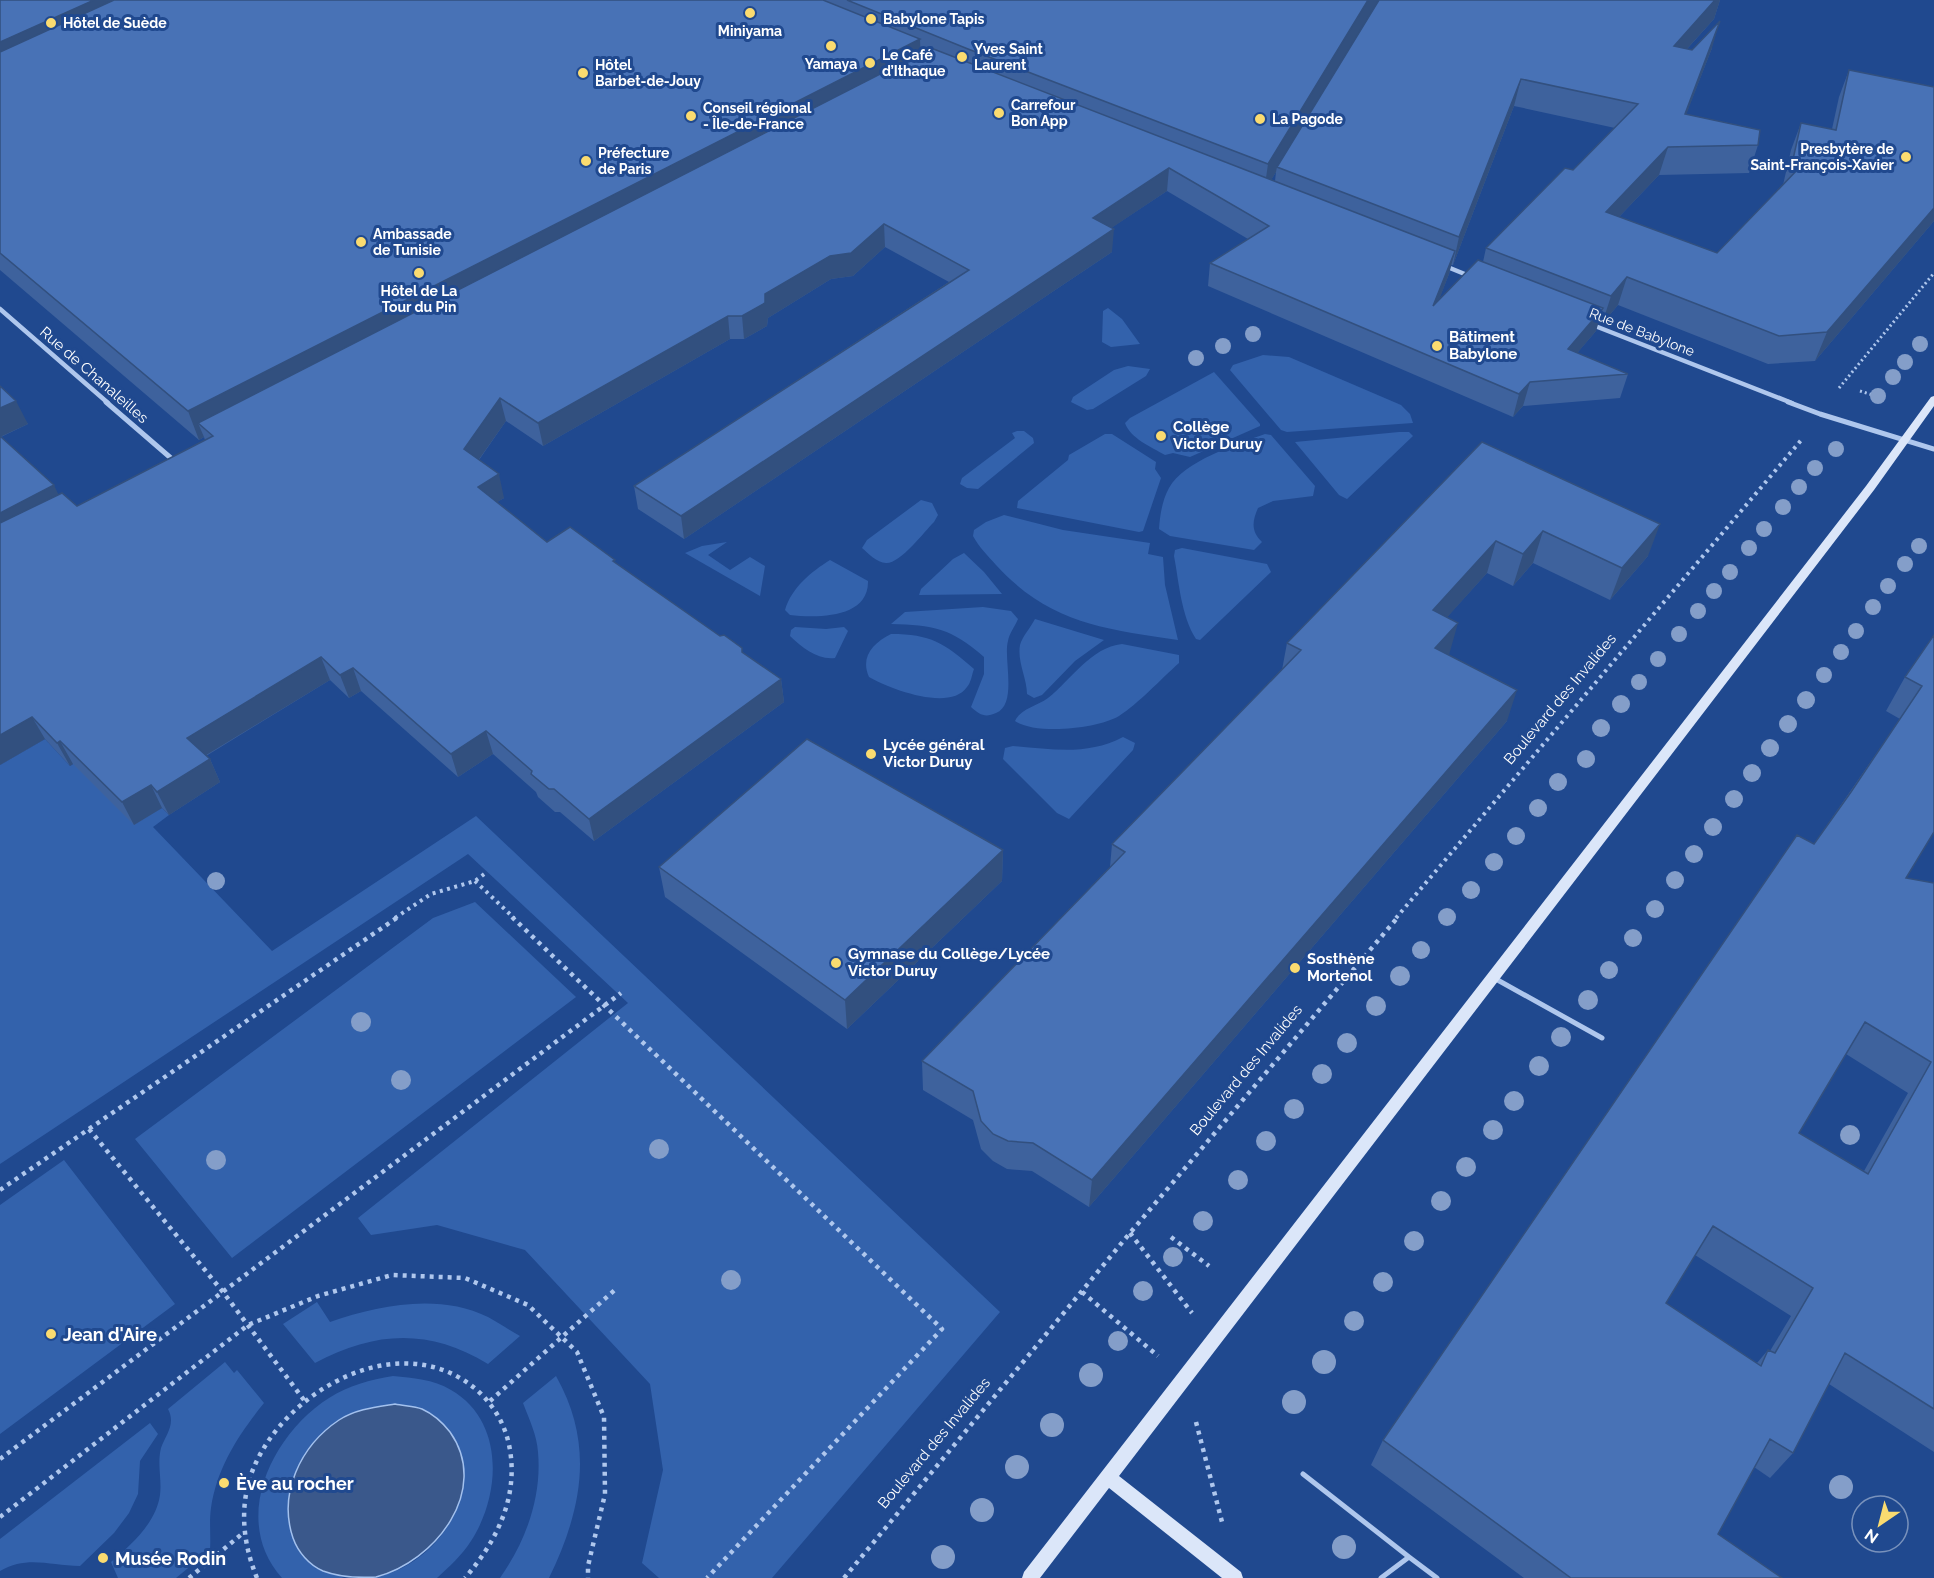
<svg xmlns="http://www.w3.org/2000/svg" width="1934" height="1578" viewBox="0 0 1934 1578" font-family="Raleway,sans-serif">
	<rect width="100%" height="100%" fill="#20498f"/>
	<path fill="#3362ac" d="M1108 308 1122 319 1140 344 1111 347 1102 342 1103 311Z
		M1263 355 1289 357 1401 405 1410 414 1413 423 1287 432 1281 430 1230 370 1233 365Z
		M1128 366 1150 369 1146 376 1093 409 1087 410 1071 402 1073 397 1114 370Z
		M1214 372 1260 424V426L1190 457 1173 453 1165 455C1151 447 1130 438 1125 423L1130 418Z
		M1017 431H1024L1033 438 1034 443 978 489 967 488 960 484 962 478 1015 438 1012 433Z
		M1399 432H1409L1413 436 1347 499 1339 495 1295 442Z
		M1105 434H1112L1156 462 1155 469 1161 478 1143 531 1139 532 1017 508 1018 501 1068 460 1069 455Z
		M1265 434 1271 435 1315 486 1313 496 1273 501 1258 508C1252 522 1251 531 1262 542L1254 550 1170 536 1159 529C1160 515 1162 501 1169 488 1184 461 1237 444 1265 434Z
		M921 500 932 503 938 515 934 522C924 532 900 564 886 563 877 563 868 553 862 548L867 540Z
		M1004 515 1063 530 1150 543 1148 554 1163 557 1165 585 1178 640C1104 629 1049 623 996 565 988 556 979 547 973 536L974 530 986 522Z
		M727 542 708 555 730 570 750 557 765 566 760 596 685 553 702 546Z
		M1182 548 1267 564 1271 572 1200 640 1196 639C1181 616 1179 582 1174 556L1175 550Z
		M964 553 984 572 1002 594 919 595 921 589 953 559Z
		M830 560 868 581C869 619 816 618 790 615L785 610C792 587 811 572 830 560Z
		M983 607 1011 611 1018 619C1015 626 1009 634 1008 641 1003 658 1018 704 996 713 985 718 980 715 971 707L984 674V657C951 628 933 625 891 624L905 612Z
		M1035 619 1104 640 1075 661 1042 695 1034 698 1027 694C1027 678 1017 662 1020 645 1022 637 1031 627 1035 619Z
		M795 627 826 629 844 627 848 631 835 658C817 660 803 648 790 636L791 630Z
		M891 634C931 634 944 643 974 669 972 674 971 683 967 687 950 712 890 689 869 677 860 657 873 643 891 634Z
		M1122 644 1179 655V663C1161 679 1138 704 1119 716 1097 729 1036 735 1015 721 1020 709 1037 706 1048 698 1070 681 1091 647 1122 644Z
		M1123 737 1135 743 1133 750 1069 819 1057 813 1003 759 1005 748 1013 746C1052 749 1087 756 1123 737Z
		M45 739 70 766 76 762 134 824 162 808 169 815 153 827 272 951 476 816 1000 1312 772 1578H659L642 1563 663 1470 650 1384 525 1250 437 1225 371 1235 358 1218 628 1003 468 854 0 1164V765Z
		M475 902 576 997 232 1258 135 1139 433 918Z
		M64 1160 175 1304 0 1434V1205Z
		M317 1302 330 1322C379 1305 439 1293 488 1317 499 1323 509 1330 520 1336L488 1364C429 1328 375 1331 315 1363L283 1324Z
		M225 1362 234 1373 237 1370 264 1403C239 1434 217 1467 211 1508 209 1521 211 1536 210 1550L176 1578H118L111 1562C131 1545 156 1523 160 1495 162 1479 157 1464 161 1448 166 1434 176 1424 168 1409Z
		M393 1376C413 1378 433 1379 451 1390 505 1421 501 1495 471 1541 462 1555 449 1567 437 1578H373C382 1575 392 1573 400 1569 437 1551 464 1513 464 1472 464 1463 460 1453 458 1444L315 1568 344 1578H282C230 1520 272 1434 329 1398 349 1385 370 1380 393 1376Z
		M556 1376C595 1445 582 1510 549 1578H500C526 1541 542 1497 538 1452 537 1435 529 1419 523 1403Z
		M150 1423 158 1434 140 1461 138 1494 129 1513 114 1533 80 1566C50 1566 28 1555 0 1571V1539Z"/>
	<path fill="#3a588b" stroke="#a3c1ee" stroke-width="1.5" d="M395 1404C404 1406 414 1406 422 1409 433 1414 443 1423 450 1432 491 1490 435 1562 376 1577 358 1578 339 1577 323 1571 309 1565 298 1552 293 1538 278 1494 300 1446 339 1420 356 1409 376 1407 395 1404Z"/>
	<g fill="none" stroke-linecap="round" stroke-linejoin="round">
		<path stroke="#afc7ed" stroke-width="3" stroke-dasharray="2 3" stroke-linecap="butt" d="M1839 388 1934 273
			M1860 391 1882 398"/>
		<path stroke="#afc7ed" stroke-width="4" stroke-dasharray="3 4.5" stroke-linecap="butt" d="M475 881 514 918
			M395 918 431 894 475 881 487 872
			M1396 918 1803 438"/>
		<path stroke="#afc7ed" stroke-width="4.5" stroke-dasharray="4 5" stroke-linecap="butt" d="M512 917 942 1329 707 1578
			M89 1129 223 1292 304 1400
			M0 1190 398 917
			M1130 1233 1192 1313
			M1171 1237 1209 1266
			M1082 1292 1158 1356
			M490 1401 617 1288
			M1196 1422 1222 1522
			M0 1459 621 993
			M0 1517 248 1325 318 1296 392 1275 465 1278 528 1305 577 1352 604 1417 605 1494 588 1566V1578
			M189 1578 243 1533
			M257 1578C243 1544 239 1507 252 1472 283 1390 402 1324 478 1391 495 1407 506 1426 510 1450 518 1499 496 1542 465 1578
			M844 1578 1130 1233 1398 917"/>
		<path stroke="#afc7ed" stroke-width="5" d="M1494 978 1602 1038
			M1303 1474 1409 1557
			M1381 1578 1409 1557 1437 1578"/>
		<path stroke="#afc7ed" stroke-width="4.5" d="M1445 266 1472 277
			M0 309 108 403
			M1590 324 1792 403"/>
		<path stroke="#afc7ed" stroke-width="5" d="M106 402 172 459
			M1788 402 1820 414 1934 449"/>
		<path fill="#dbe6f9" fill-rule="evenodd" d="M1934 396V406L1874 490 1119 1476 1241 1572 1243 1578H1222L1109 1488 1040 1578H1022L1024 1572 1866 486 1931 397Z"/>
	</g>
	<g fill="#849ec9">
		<circle cx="1253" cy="334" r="8"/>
		<circle cx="1920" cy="344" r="8"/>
		<circle cx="1223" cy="346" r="8"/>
		<circle cx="1196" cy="358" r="8"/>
		<circle cx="1905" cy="362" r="8"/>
		<circle cx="1893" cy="377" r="8"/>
		<circle cx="1878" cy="396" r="8"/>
		<circle cx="1836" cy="449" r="8"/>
		<circle cx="1815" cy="468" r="8"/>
		<circle cx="1799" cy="487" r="8"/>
		<circle cx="1783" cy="507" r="8"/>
		<circle cx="1764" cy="529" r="8"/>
		<circle cx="1919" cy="546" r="8"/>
		<circle cx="1749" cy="548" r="8"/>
		<circle cx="1905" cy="564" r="8"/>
		<circle cx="1730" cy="572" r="8"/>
		<circle cx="1888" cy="586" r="8"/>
		<circle cx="1714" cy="591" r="8"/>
		<circle cx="1873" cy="607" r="8"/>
		<circle cx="1698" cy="611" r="8"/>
		<circle cx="1856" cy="631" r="8"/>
		<circle cx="1679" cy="634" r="8"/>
		<circle cx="1841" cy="652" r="8"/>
		<circle cx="1658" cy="659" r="8"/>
		<circle cx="1824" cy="675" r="8"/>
		<circle cx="1639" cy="682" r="8"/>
		<circle cx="1806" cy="700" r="9"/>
		<circle cx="1621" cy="704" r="9"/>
		<circle cx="1788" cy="724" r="9"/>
		<circle cx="1601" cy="728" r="9"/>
		<circle cx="1770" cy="748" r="9"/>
		<circle cx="1586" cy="759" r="9"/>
		<circle cx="1752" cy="773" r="9"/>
		<circle cx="1558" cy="782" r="9"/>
		<circle cx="1734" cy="799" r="9"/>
		<circle cx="1538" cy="808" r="9"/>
		<circle cx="1713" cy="827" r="9"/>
		<circle cx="1516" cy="836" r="9"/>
		<circle cx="1694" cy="854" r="9"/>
		<circle cx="1494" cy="862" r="9"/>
		<circle cx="1675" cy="880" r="9"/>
		<circle cx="216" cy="881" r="9"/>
		<circle cx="1471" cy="890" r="9"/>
		<circle cx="1655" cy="909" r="9"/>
		<circle cx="1447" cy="917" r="9"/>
		<circle cx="1633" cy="938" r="9"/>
		<circle cx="1421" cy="950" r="9"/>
		<circle cx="1609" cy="970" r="9"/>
		<circle cx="1400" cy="976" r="10"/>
		<circle cx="1588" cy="1000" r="10"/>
		<circle cx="1376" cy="1006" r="10"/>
		<circle cx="361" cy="1022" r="10"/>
		<circle cx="1561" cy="1037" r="10"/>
		<circle cx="1347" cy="1043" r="10"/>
		<circle cx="1539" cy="1066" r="10"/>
		<circle cx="1322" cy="1074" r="10"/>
		<circle cx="401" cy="1080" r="10"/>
		<circle cx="1514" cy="1101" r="10"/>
		<circle cx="1294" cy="1109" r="10"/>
		<circle cx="1493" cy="1130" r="10"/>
		<circle cx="1850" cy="1135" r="10"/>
		<circle cx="1266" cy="1141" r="10"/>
		<circle cx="659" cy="1149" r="10"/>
		<circle cx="216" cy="1160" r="10"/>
		<circle cx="1466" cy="1167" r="10"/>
		<circle cx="1238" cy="1180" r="10"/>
		<circle cx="1441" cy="1201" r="10"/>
		<circle cx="1203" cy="1221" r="10"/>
		<circle cx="1414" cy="1241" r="10"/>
		<circle cx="1173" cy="1257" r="10"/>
		<circle cx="731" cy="1280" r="10"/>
		<circle cx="1383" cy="1282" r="10"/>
		<circle cx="1143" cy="1291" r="10"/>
		<circle cx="1354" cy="1321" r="10"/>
		<circle cx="1118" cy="1341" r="10"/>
		<circle cx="1324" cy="1362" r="12"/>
		<circle cx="1091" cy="1375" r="12"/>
		<circle cx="1294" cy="1402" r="12"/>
		<circle cx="1052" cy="1425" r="12"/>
		<circle cx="1017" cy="1467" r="12"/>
		<circle cx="1841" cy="1487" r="12"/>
		<circle cx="982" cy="1510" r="12"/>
		<circle cx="1344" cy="1547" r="12"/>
		<circle cx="943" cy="1557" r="12"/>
	</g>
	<path fill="#3e629d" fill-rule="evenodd" d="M0 0H1720L1714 19 1687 49 1692 50 1712 48 1686 114 1758 145 1749 173 1659 175 1619 217 1717 253 1783 185 1791 150 1801 123 1832 129 1839 97 1849 70 1934 87V221L1815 361 1768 364 1618 305 1602 324 1598 322 1596 331 1577 353 1628 374 1620 398 1523 406 1513 417 1208 286 1210 263 1248 239 1167 191 1111 228 1112 252 684 539 638 509 634 486 949 282 885 247 853 276 831 279 768 318 767 326 744 339H730L543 446 506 421 479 460 504 498 497 502 547 542 616 564 781 679 784 702 594 841 560 812H555L538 797 536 792 493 754 458 777 361 691 349 698 330 680 206 756 210 759 220 782 169 815 162 808 134 825 73 764 70 766 45 739 0 765V386L28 424 1 437 58 494 77 506 205 440 204 437 199 440 0 270ZM1514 106 1615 128 1573 170 1486 248 1483 262 1439 299 1449 274 1451 265H1453ZM1276 172 1275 181 1271 180Z
		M1482 442 1648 556 1610 600 1533 563 1513 586 1487 573 1447 617 1449 655 1507 721 1089 1207 1032 1171 1007 1169 993 1161 981 1149 973 1120 923 1090 922 1061 1110 867 1112 844 1282 670 1287 643Z
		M1934 635 1906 878 1934 883V1452L1829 1384 1793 1453 1770 1478 1754 1467 1718 1534 1782 1578H1524L1371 1465 1383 1440 1814 844 1900 719 1886 711 1905 677ZM1846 1054 1908 1093 1864 1171 1799 1133ZM1695 1255 1791 1316 1770 1351 1768 1350 1757 1363 1666 1303Z
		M1003 850 1002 881 847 1029 665 897 659 867Z"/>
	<path fill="#32507f" d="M94 0H162L0 74V42Z
		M1368 0H1380L1277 167 1276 172 1264 192 1268 164Z
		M1715 0H1720L1714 19 1665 73 1674 46Z
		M1720 21 1712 48 1676 141 1685 114Z
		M920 39 921 66 198 423 204 437 199 440 188 411Z
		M1521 79 1514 106 1453 265 1459 237Z
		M1668 147 1659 175 1598 239 1606 212Z
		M1169 168 1167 191 1092 241 1093 218Z
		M1934 208V221L1815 361 1827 332Z
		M884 224 885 247 853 276 831 279 768 318 767 326 744 339 742 316 765 294Z
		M1114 229 1112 252 684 539 681 516Z
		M1455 251 1449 274 1428 329 1433 306Z
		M1627 277 1618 305 1602 324 1611 296Z
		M1603 308 1596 331 1561 372 1568 349Z
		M728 316 730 339 543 446 538 423Z
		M1530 382 1523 406 1513 417 1519 394Z
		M500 398 506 421 470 472 464 449Z
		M16 401 28 424 0 437V408Z
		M499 474 504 498 484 510 478 487Z
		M54 485 65 509 0 543V513Z
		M1660 524 1648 556 1610 600 1622 568Z
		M1543 531 1533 563 1513 586 1523 554Z
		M1496 541 1487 573 1425 642 1433 610Z
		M1458 623 1449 655 1435 648Z
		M321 657 330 680 198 760 187 738Z
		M353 668 361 691 349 698 340 675Z
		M781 679 784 702 594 841 589 819Z
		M1517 690 1507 721 1089 1207 1092 1180Z
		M32 717 45 739 0 765V735Z
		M486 731 493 754 458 777 451 754Z
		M60 741 73 764 70 766 57 743Z
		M210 759 220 782 169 815 157 792Z
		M151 785 162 808 134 825 122 802Z
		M1003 850 1002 881 847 1029 845 1000Z"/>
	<path fill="#4872b6" stroke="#32507f" stroke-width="1.5" fill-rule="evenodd" d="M0 0H94L0 42Z
		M114 0H823L920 39 188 411 0 253V52Z
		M847 0H1368L1268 164 968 49Z
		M1379 0H1715L1674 46 1692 50 1720 21 1685 114 1760 130 1758 145 1668 147 1606 212 1717 253 1801 166 1792 164 1801 123 1836 130 1849 70 1934 87V208L1827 332 1779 336 1627 277 1611 296 1486 248 1565 168 1573 170 1638 104 1521 79 1459 237 1277 167Z
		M931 48 1455 251 1433 306 1478 260 1603 308 1568 349 1628 374 1530 382 1519 394 1210 263 1269 226 1169 168 1093 218 1114 229 681 516 634 486 969 270 884 224 851 253 830 256 765 294V303L742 316H728L538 423 500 398 464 449 499 474 478 487 547 542 570 527 615 560 613 561 720 636 724 635 742 648V652L781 679 589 819 554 789H549L531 774 532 771 486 731 451 754 353 668 340 675 321 657 187 738 210 759 157 792 151 785 122 802 60 741 57 743 32 717 0 735V523L62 493 77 506 213 436 198 423Z
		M0 386 16 401 0 408Z
		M0 436 54 485 0 513Z
		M1482 442 1660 524 1622 568 1543 531 1523 554 1496 541 1433 610 1458 623 1435 648 1517 690 1092 1180 1033 1143 1008 1141 993 1134 981 1121 973 1091 922 1061 1125 852 1112 844 1301 650 1287 643Z
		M1934 635V832L1906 878 1934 883V1409L1845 1353 1793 1453 1770 1439 1718 1534 1782 1578H1571L1383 1440 1797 835 1814 844 1851 792 1922 686 1905 677ZM1865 1022 1931 1062 1868 1174 1799 1133ZM1713 1226 1813 1288 1775 1353 1768 1350 1761 1366 1666 1303Z
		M807 739 1003 850 845 1000 659 867Z"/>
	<g fill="#fadb70" stroke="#20498f" stroke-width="2">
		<circle cx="750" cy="13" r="6"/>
		<circle cx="871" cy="19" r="6"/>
		<circle cx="51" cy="23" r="6"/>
		<circle cx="831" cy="46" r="6"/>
		<circle cx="962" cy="57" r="6"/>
		<circle cx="870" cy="63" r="6"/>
		<circle cx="583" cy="73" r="6"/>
		<circle cx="999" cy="113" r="6"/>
		<circle cx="691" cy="116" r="6"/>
		<circle cx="1260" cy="119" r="6"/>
		<circle cx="1906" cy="157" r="6"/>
		<circle cx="586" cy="161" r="6"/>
		<circle cx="361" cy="242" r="6"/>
		<circle cx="419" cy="273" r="6"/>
		<circle cx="1437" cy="346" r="6"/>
		<circle cx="1161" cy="436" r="6"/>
		<circle cx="871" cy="754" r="6"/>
		<circle cx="836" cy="963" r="6"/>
		<circle cx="1295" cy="968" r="6"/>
		<circle cx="51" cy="1334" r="6"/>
		<circle cx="224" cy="1483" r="6"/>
		<circle cx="103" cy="1558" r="6"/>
	</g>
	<g text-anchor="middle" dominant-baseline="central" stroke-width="6" stroke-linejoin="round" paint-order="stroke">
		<g font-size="14" font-weight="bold" fill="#fff" stroke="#20498f" text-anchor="start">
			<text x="883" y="19">Babylone Tapis</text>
			<text x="63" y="23">Hôtel de Suède</text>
			<text x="750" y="31" text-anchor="middle">Miniyama</text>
			<text x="974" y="49">Yves Saint<tspan x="974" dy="16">Laurent</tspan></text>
			<text x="882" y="55">Le Café<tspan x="882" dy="16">d’Ithaque</tspan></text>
			<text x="831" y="64" text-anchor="middle">Yamaya</text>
			<text x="595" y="65">Hôtel<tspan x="595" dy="16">Barbet-de-Jouy</tspan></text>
			<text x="1011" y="105">Carrefour<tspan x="1011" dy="16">Bon App</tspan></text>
			<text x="703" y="108">Conseil régional<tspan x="703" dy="16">- Île-de-France</tspan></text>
			<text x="1272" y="119">La Pagode</text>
			<text x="1894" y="149" text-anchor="end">Presbytère de<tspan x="1894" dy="16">Saint-François-Xavier</tspan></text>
			<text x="598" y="153">Préfecture<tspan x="598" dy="16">de Paris</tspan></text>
			<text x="373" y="234">Ambassade<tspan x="373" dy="16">de Tunisie</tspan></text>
			<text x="419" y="291" text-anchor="middle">Hôtel de La<tspan x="419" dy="16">Tour du Pin</tspan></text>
		</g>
		<g font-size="14" fill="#fff" stroke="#20498f">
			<text transform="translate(1642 332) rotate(21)">Rue de Babylone</text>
		</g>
		<g font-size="15" font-weight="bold" fill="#fff" stroke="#20498f" text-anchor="start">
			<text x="1449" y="337">Bâtiment<tspan x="1449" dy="17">Babylone</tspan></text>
			<text x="1173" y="427">Collège<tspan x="1173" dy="17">Victor Duruy</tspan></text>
			<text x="883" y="745">Lycée général<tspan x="883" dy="17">Victor Duruy</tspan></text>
			<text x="848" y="954">Gymnase du Collège/Lycée<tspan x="848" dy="17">Victor Duruy</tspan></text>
			<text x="1307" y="959">Sosthène<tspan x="1307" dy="17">Mortenol</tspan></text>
		</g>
		<g font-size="15" fill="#fff" stroke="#20498f">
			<text transform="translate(94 375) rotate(41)">Rue de Chanaleilles</text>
			<text transform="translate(1560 699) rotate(-50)">Boulevard des Invalides</text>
			<text transform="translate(1246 1070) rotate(-50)">Boulevard des Invalides</text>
			<text transform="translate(934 1443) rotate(-50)">Boulevard des Invalides</text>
		</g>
		<g font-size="18" font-weight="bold" fill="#fff" stroke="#20498f" text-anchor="start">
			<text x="63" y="1334">Jean d'Aire</text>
			<text x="236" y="1483">Ève au rocher</text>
			<text x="115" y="1558">Musée Rodin</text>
		</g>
	</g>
	<g transform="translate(1880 1524) rotate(215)"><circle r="28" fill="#20498f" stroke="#7992bc" stroke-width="1.5"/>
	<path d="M0-4.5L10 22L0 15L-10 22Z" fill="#fadb70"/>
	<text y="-9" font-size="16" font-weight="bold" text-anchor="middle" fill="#ffffff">N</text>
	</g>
</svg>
